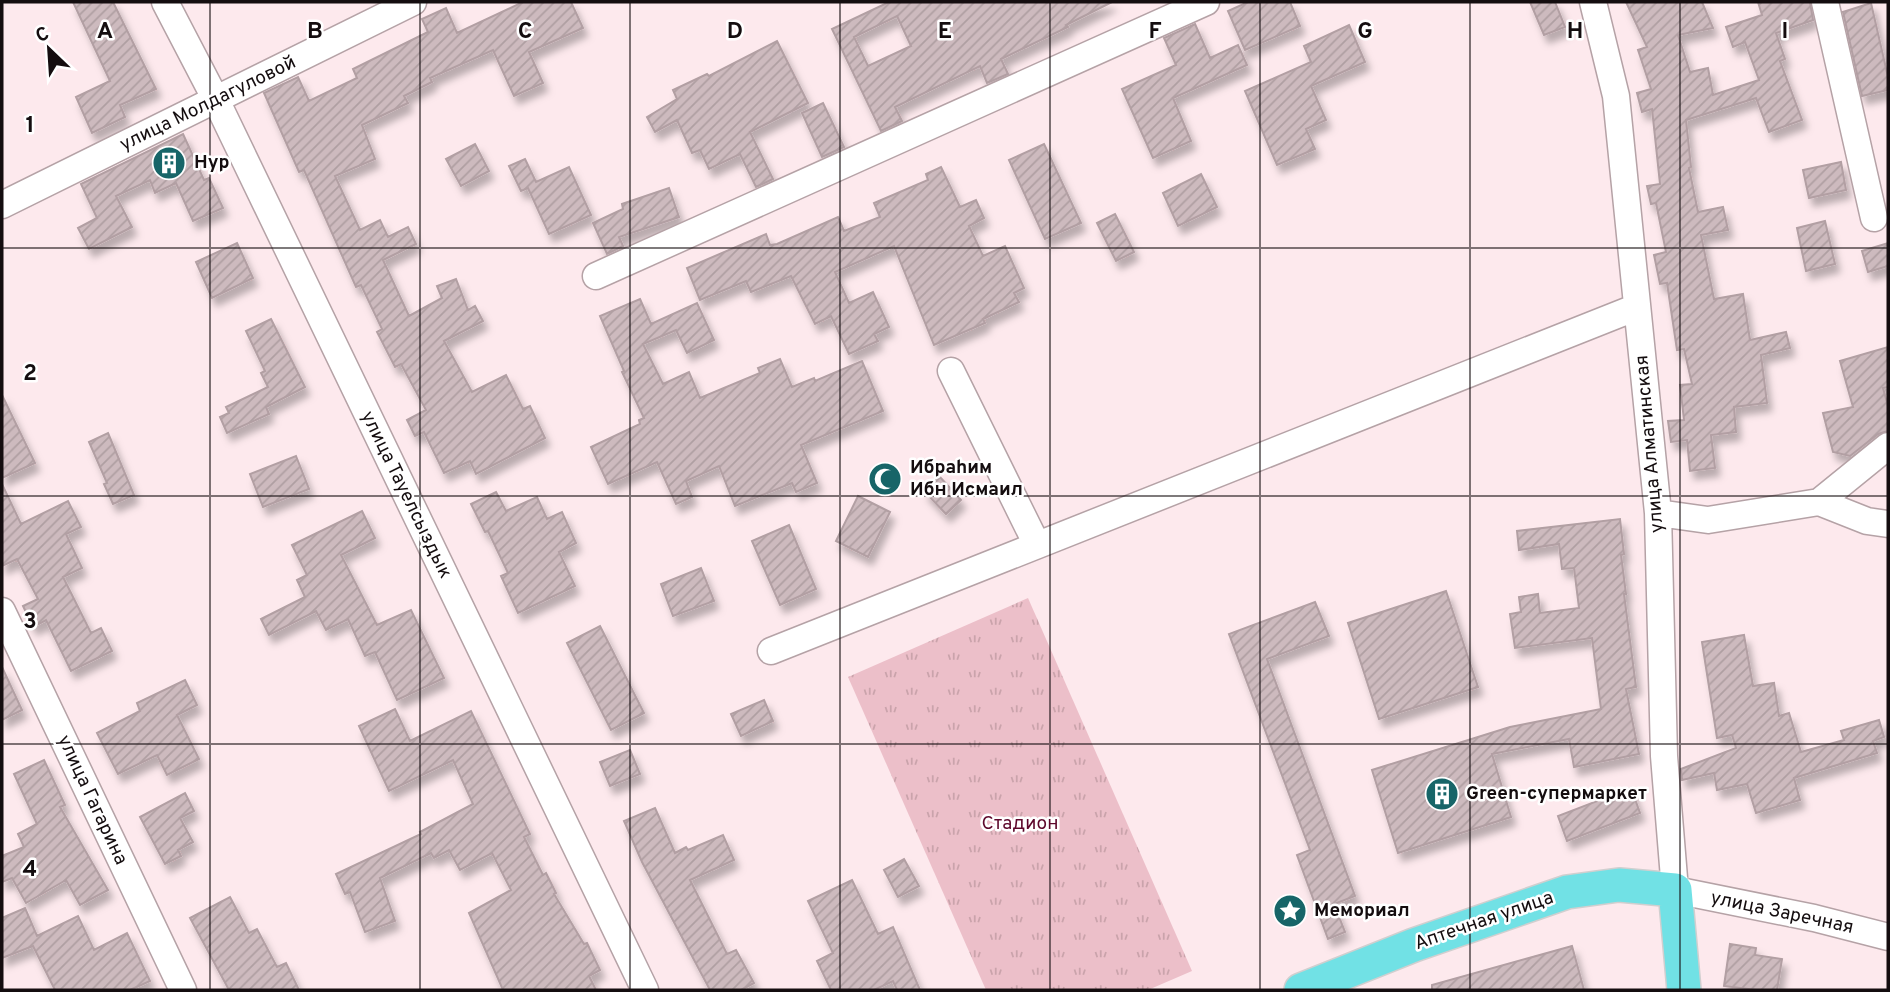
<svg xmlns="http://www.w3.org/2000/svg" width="1890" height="992" viewBox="0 0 1890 992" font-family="Overpass,sans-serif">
	<defs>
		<pattern id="grass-tufts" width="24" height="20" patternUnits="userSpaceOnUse" patternTransform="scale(1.75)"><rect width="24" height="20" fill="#ecbfc9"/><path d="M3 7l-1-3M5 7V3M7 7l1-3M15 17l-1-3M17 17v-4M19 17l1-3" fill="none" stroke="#caa3ab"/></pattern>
		<pattern id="building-hatch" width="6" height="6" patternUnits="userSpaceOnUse" patternTransform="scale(1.75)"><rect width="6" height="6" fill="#cdbabe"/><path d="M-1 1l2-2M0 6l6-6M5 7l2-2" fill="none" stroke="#af9fa2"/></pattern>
		<filter id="shadow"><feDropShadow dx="4.5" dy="8" stdDeviation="3.5" flood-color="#0004"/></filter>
	</defs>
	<rect width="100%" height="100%" fill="#fde9ed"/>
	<path fill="url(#grass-tufts)" d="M1028 598 1192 971 1148 990H986L848 677Z"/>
	<path fill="url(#building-hatch)" stroke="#b29fa3" stroke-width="2" fill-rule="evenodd" filter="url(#shadow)" d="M73 2H113L156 89 120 105 125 117 92 133 76 97 110 81Z
		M523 2H571L583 28 529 52 543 83 514 96 493 50 430 78 432 82 404 96 408 103 362 125 375 159 335 176 360 230 380 220 388 237 408 227 416 244 383 260 409 316 442 298 437 286 456 279 468 310 475 306 483 321 444 341 472 392 506 375 523 409 530 406 545 438 476 474 470 461 444 473 424 432 415 436 407 420 426 410 401 364 395 367 377 332 382 329 361 285 356 287 304 170 299 172 264 93 298 77 309 101 357 78 353 69 428 32 422 19 446 8 457 33Z
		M889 2H1112L1066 25 1068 27 1001 59 1008 74 987 83 980 66 895 107 902 121 881 131 832 29ZM897 16 911 46 868 66 854 37Z
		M1248 2H1290L1300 26 1245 50 1228 11Z
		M1530 2H1555L1565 27 1544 35Z
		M1626 2H1702L1713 28 1678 35 1690 72 1708 68 1713 95 1759 80 1745 42 1733 47 1726 27 1762 15 1758 2H1810L1813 20 1776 33 1785 59 1780 61 1802 120 1769 132 1756 98 1686 120 1691 167 1689 168 1698 212 1723 207 1728 230 1701 235 1714 299 1743 294 1750 340 1786 332 1790 348 1761 355 1767 403 1734 407 1736 432 1711 435 1715 468 1690 471 1687 440 1671 442 1668 421 1684 420 1680 385 1692 384 1684 349 1677 350 1667 283 1660 284 1654 255 1666 252 1656 203 1651 204 1647 186 1660 184 1652 109 1642 112 1637 93 1651 89 1638 50 1647 47Z
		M1871 3 1888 77V90L1862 96 1843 12Z
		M1195 24 1210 58 1238 45 1247 65 1173 98 1191 141 1153 158 1122 89 1176 65 1164 38Z
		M1349 25 1365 62 1311 86 1326 120 1306 129 1315 149 1277 165 1245 91 1311 62 1304 46Z
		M777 41 808 103 750 132 773 179 756 187 740 154 709 169 700 150 692 153 677 120 655 132 647 117 677 99 673 90 707 74 709 76Z
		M823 103 844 147 822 157 802 113Z
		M183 134 204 180 209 178 223 208 193 221 176 183 155 193 150 180 116 196 132 227 89 249 78 228 97 218 81 184Z
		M475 144 489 171 461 186 446 159Z
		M1044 144 1081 223 1045 239 1009 160Z
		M525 159 536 182 569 167 591 215 549 234 528 188 521 191 509 166Z
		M1841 162 1846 190 1809 198 1803 170Z
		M941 167 960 207 976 200 984 218 969 226 983 256 1005 246 1024 288 1014 293 1019 302 983 319 985 323 934 345 894 246 835 272 849 303 873 292 889 327 874 334 878 341 849 354 831 316 815 324 791 276 751 292 746 281 700 300 687 268 766 234 770 245 777 244 838 217 844 231 880 217 874 203 928 180 926 174Z
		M1201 174 1217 207 1178 226 1163 193Z
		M669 188 679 217 619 237 623 246 607 254 593 223 623 209 622 204Z
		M1115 214 1134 252 1116 261 1097 223Z
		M1825 221 1835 264 1806 271 1797 228Z
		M237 243 253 278 212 298 196 262Z
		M1888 243V266L1868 272 1862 251Z
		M640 299 651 324 697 303 714 340 687 353 676 330 643 344 663 384 689 372 700 398 760 373 758 368 780 359 792 387 814 378 815 381 862 361 883 411 801 445 817 483 796 492 792 483 735 506 719 466 686 481 692 497 676 504 657 462 608 484 591 447 640 424 639 420 644 418 622 372 624 371 600 316Z
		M271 319 305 387 266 407 269 414 227 433 220 417 229 413 226 407 268 387 261 373 265 371 246 331Z
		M1888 347V387L1883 388 1888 406V431L1878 434 1850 456 1833 452 1823 413 1853 407 1840 361Z
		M2 395 35 463 2 478Z
		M108 433 134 495 113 504 104 484 107 483 89 442Z
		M296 456 309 489 263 507 250 474Z
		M939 476 961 500 946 514 924 491Z
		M2 484 21 524 68 501 81 527 66 534 82 568 63 577 91 633 101 628 112 651 71 671 46 620 33 627 23 606 38 599 17 559 2 566Z
		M496 492 506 511 537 497 547 519 562 512 576 543 559 552 575 586 518 613 501 576 508 573 488 531 485 532 471 504Z
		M858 496 890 512 868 557 836 541Z
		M362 511 375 538 341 555 377 625 411 610 444 678 397 700 375 652 365 656 348 619 326 630 316 611 269 635 261 619 305 597 297 580 307 575 292 545Z
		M1620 519 1624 554 1621 555 1626 594H1624L1636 687 1626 689 1639 754 1574 767 1569 739 1492 754 1511 817 1398 853 1372 770 1510 727 1601 709 1592 638 1515 648 1510 614 1521 612 1519 597 1538 594 1540 613 1579 608 1574 568 1562 569 1559 544 1519 550 1517 531Z
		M789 525 816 589 780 605 752 541Z
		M701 568 714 601 673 616 661 584Z
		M1446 591 1478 687 1379 719 1348 623Z
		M1315 602 1329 636 1267 659 1355 896 1334 904 1345 932 1328 939 1297 855 1310 850 1229 634Z
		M600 626 644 713 611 730 567 643Z
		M1744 635 1753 686 1774 683 1779 716 1789 713 1801 752 1844 740 1841 731 1879 720 1884 737 1873 741 1877 753 1794 778 1800 800 1756 813 1747 784 1717 790 1714 773 1682 780 1681 769 1736 748 1732 735 1717 738 1702 642Z
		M2 667 22 710 2 720Z
		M185 680 197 705 177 715 199 759 167 775 157 755 118 774 97 733 140 711 137 703Z
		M764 700 773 721 741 736 731 714Z
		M395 709 410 741 471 711 530 834 524 837 543 875 546 873 556 893 554 894 584 944 587 943 600 970 589 976 596 990H503L469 913 511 890 492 853 460 870 449 850 434 858 431 853 380 878 395 921 365 932 350 892 345 894 336 874 421 834 420 832 473 804 453 760 389 791 359 726Z
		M630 750 640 774 610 786 600 762Z
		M44 760 65 805 60 807 108 890 80 905 66 880 26 903 12 878 2 882V856L24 847 18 834 37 824 14 774Z
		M1631 788 1640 813 1567 841 1558 816Z
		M185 793 194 811 180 818 193 842 178 850 181 856 165 864 140 817Z
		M655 808 675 853 686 847 688 850 723 835 734 860 690 880 727 954 736 950 754 983 741 990H710L642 862 624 821Z
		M904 859 919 886 898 897 884 870Z
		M852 880 878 934 893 927 920 990H897L893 981 874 990H831L817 961 833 953 808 901Z
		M230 897 249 933 257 929 277 967 286 963 299 990H229L190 918Z
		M25 908 37 936 78 916 94 950 127 933 150 981 130 990H55L33 946 2 958V918Z
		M1730 944 1756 948 1755 955 1782 959 1777 990H1756L1724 986Z
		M1572 946 1584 990H1432V985Z"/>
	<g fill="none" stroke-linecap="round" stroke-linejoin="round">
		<defs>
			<path id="minor" d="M165 2 216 100 645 990
				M1593 2 1616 96 1658 513 1664 756 1675 890 1814 918 1888 937
				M1825 2 1874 218
				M2 205 413 2
				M596 276 1206 2
				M951 371 1037 545
				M1819 502 1867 521 1888 524
				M1658 513 1708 520 1819 502 1888 446
				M2 611 183 990
				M771 651 1637 307"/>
			<path id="major" d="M1301 990 1414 945 1567 892 1619 885 1675 890 1684 990"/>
		</defs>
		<use href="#minor" stroke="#b5a2a6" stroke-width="29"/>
		<use href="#major" stroke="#d0cfcf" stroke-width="36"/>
		<use href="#minor" stroke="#fff" stroke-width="26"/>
		<use href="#major" stroke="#71e1e5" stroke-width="33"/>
	</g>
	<path fill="none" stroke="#140d0f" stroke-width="2" stroke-opacity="0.55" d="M210 2V990M420 2V990M630 2V990M840 2V990M1050 2V990M1260 2V990M1470 2V990M1680 2V990M2 248H1888M2 496H1888M2 744H1888"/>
	<defs>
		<symbol id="building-disc" viewBox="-11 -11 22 22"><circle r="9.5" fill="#176568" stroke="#fff"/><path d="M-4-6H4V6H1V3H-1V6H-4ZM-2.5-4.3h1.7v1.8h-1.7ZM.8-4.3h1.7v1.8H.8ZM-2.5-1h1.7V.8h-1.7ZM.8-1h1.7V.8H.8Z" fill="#fff"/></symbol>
		<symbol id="mosque-disc" viewBox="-11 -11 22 22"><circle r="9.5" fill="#176568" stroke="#fff"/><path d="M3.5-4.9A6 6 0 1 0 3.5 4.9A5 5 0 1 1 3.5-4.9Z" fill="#fff"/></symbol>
		<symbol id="sight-disc" viewBox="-11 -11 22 22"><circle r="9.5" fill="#176568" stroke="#fff"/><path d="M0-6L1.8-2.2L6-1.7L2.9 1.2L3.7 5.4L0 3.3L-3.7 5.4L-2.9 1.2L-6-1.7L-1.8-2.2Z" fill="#fff"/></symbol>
	</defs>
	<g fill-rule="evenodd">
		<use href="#building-disc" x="150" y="144" width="38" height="38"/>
		<use href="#mosque-disc" x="866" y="460" width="38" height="38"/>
		<use href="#building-disc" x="1423" y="775" width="38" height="38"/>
		<use href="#sight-disc" x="1271" y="892" width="38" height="38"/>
	</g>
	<g text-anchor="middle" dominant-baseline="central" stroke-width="5" stroke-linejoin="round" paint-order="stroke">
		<g font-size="19" fill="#140d0f" stroke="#fff">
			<text transform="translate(208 104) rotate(-26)">улица Молдагуловой</text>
			<text transform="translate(1650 444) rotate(-95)">улица Алматинская</text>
			<text transform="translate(406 495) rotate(64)">улица Тауелсыздык</text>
			<text transform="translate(92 800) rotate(65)">улица Гагарина</text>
			<text transform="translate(1782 913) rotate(12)">улица Заречная</text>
			<text transform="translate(1484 921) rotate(-19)">Аптечная улица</text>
		</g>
		<g font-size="19" font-weight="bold" fill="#140d0f" stroke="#fff" text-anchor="start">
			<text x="194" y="163">Нур</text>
			<text x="910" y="468">Ибраһим<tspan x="910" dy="22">Ибн Исмаил</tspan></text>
			<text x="1466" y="794">Green-супермаркет</text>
			<text x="1314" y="911">Мемориал</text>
		</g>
		<g font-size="19" fill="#5d072b" stroke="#fff">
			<text x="1020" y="824">Стадион</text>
		</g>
	</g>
	<g font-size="23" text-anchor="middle" font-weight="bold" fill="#140d0f" stroke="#fff" stroke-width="5" stroke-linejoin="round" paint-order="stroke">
		<text x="105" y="38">A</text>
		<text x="315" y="38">B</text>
		<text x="525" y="38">C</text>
		<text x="735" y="38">D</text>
		<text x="945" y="38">E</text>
		<text x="1155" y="38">F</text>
		<text x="1365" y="38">G</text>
		<text x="1575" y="38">H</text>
		<text x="1785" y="38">I</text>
		<text x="30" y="132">1</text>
		<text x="30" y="380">2</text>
		<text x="30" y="628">3</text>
		<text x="30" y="876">4</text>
	</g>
	<rect width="1890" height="992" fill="none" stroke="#140d0f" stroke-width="7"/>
	<g transform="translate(49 49) rotate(335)" stroke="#ffffff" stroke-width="5" paint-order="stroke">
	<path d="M0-5L12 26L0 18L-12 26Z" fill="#140d0f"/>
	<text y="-10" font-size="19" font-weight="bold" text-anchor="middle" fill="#140d0f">С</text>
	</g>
</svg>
